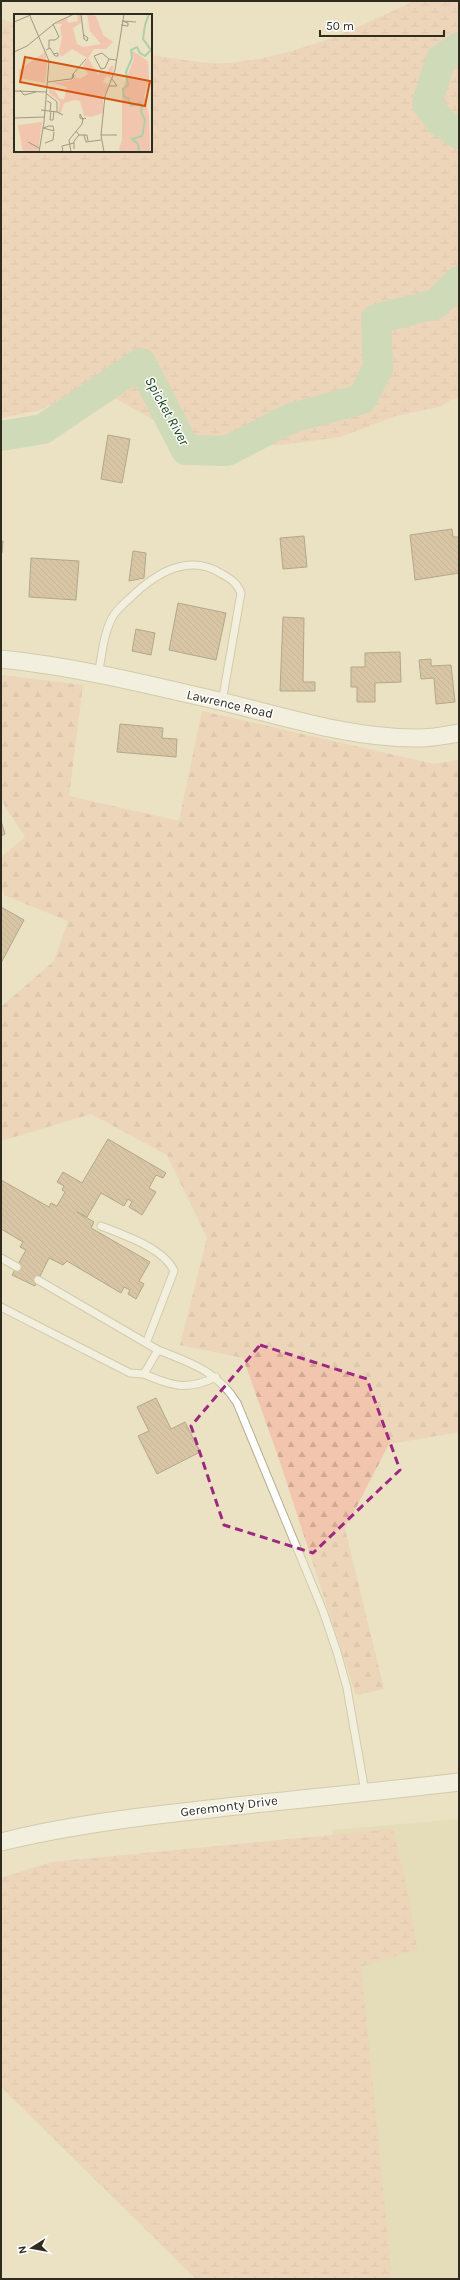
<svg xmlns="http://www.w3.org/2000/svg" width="460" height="2280" viewBox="0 0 460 2280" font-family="Karla,sans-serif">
	<defs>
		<pattern id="forest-firs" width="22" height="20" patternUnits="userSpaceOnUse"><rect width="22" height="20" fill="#f2c5ae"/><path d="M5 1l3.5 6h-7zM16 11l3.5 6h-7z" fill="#d0a995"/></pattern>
		<pattern id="wetland-marsh" width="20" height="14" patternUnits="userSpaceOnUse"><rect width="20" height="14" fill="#f2c5ae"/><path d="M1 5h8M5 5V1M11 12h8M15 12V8" fill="none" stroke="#d0a995"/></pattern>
		<pattern id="building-back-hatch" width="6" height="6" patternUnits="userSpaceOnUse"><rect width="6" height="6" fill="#c1a27c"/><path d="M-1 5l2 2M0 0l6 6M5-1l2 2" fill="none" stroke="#9d8465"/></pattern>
	</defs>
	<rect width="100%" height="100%" fill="#eae2c2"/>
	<path fill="#dfd5ae" d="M459 1819V2279H381L332 1830Z"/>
	<path fill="url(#forest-firs)" d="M1 675 83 685 69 796 179 821 202 711 434 764 459 760V1432L389 1444 345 1529 384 1689 356 1695 280 1462 243 1358 180 1345 207 1238 167 1155 91 1114 1 1141V1007L54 961 68 921 4 895 1 885V857L25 837 1 800Z"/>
	<path fill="url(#wetland-marsh)" d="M414 1H459V398L450 400 442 406 396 416 340 437 281 445 221 442 184 437 95 387 37 411 1 418V19L15 23V151H151V55C171 58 210 65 230 63 298 56 353 30 414 1Z
		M393 1829 408 1893 417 1949 361 1967 392 2279H196L1 2087V1878L52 1862Z"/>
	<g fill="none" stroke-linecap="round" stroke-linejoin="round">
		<path stroke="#add0aa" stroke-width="30" d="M459 47 441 59 427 103 441 122 459 134
			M1 436 43 429 141 363 186 450 227 451 291 418 362 399 378 368 376 319 436 304 459 281"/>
	</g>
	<path fill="url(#building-back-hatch)" stroke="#725f48" d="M108 435 130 439 122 483 101 479Z
		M452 529 453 537H459V573L415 580 410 535Z
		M304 536 307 567 283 569 280 538Z
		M1 541H3L2 553H1Z
		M133 551 146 553 144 578 129 581Z
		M31 558 79 561 76 600 29 597Z
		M178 603 226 613 216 660 169 650Z
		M283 617 304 618 303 682H315V691H280Z
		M136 629 155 633 151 655 132 651Z
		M400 652 401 682 375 683V702H357V687H351V667H365V653Z
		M431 659V666L451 665 455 702 436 704 434 678 421 679 419 660Z
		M120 724 163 728 162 738 177 739 176 757 117 752Z
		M1 821 5 834 1 836Z
		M1 907 24 920 1 963Z
		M108 1139 166 1173 163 1178 156 1175 149 1188 156 1192 142 1215 129 1207 132 1202 128 1199 124 1206 101 1193 87 1217 77 1212 94 1222 91 1228 150 1262 139 1281 144 1284 136 1299 128 1294 130 1290 124 1287 121 1293 67 1261 63 1265 49 1258 35 1286 12 1275 26 1250 20 1247 23 1242 1 1229V1180L49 1207 51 1203 57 1206 65 1192 62 1190 64 1186 57 1182 63 1172 82 1183Z
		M156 1398 171 1429 185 1422 200 1452 157 1474 138 1436 149 1431 137 1407Z"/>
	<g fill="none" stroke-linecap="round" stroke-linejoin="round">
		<defs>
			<path id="service" d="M98 675C102 656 103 635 112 618 116 610 124 604 130 598 155 574 188 552 222 574 231 579 237 583 241 593L222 702
				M101 1226C123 1235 164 1248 174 1271L147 1341
				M1 1258 17 1267
				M38 1280 158 1350
				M1 1307 130 1373 144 1374
				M216 1377C187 1391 172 1386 144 1374L158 1350C191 1363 217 1371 237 1403L323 1611 337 1652 347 1688 365 1792"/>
			<path id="tertiary" d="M1 659C80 667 158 687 236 705 295 720 358 739 420 738 433 738 446 735 459 733
				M1 1842C61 1827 121 1819 183 1812 275 1801 367 1793 459 1782"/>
		</defs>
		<use href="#service" stroke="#b6af90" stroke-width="9"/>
		<use href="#tertiary" stroke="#b6af90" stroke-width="19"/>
		<use href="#service" stroke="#fff" stroke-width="7"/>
		<use href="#tertiary" stroke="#fff" stroke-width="17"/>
	</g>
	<path d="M0 0H460V2280H0ZM260 1345 367 1379 400 1470 313 1553 224 1525 191 1426Z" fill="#eae2c2" fill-opacity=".55" fill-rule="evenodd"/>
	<path fill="none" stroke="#9d2781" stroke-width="3" stroke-dasharray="8 5" stroke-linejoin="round" d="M260 1345 367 1379 400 1470 313 1553 224 1525 191 1426Z"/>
	<g text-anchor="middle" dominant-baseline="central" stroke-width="3" stroke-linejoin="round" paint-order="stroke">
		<g font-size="13" fill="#2f2c1f" stroke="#fff">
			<text transform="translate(230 704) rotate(13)">Lawrence Road</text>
			<text transform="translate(229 1806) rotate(-7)">Geremonty Drive</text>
		</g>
		<g font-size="14" font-style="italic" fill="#0c3c0a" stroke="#fff">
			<text transform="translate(167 411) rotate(61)">Spicket River</text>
		</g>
	</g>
	<g transform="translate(14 14)">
		<rect width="138" height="138" fill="#eae2c2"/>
		<path d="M28 108 24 138H9L4 111Z" fill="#f2c5ae"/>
		<path d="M63 0H66L68 5 67 9 59 14 63 30 69 33 87 30 76 17 73 0 82 2 89 21 99 28 92 35H80L74 44 84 61 87 58H93L97 52H100L97 64 92 62 89 68 95 71 89 83V99L77 103 70 102 66 87 61 86 50 89 46 101 44 99 46 88 35 79V75L41 77 46 85H50L53 73 39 69 59 66 60 63 66 65 74 60 69 51 73 46 72 43 58 35 47 43 45 37 48 24 46 14 48 10H41L53 4 54 9 64 7Z" fill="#f2c5ae"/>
		<path d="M117 36 134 47 135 66 130 82 135 102 136 138H107L105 135 108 126V78L120 44ZM31 38 33 50 31 69 5 64V56Z" fill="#f2c5ae"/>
		<path fill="none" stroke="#add0aa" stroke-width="2" d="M125 138 124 130 118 125 128 122 129 118 131 106 127 98 128 92 126 89 117 92 114 84 110 83 109 75 114 71 112 58 118 44 117 36 123 33 126 39 131 42 137 36 129 25 131 11 135 0"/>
		<path fill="none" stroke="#9f9981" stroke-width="1" d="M67 0 70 25 73 27 74 24 70 21M16 2 35 47 30 108 25 138M109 7 122 8M0 8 19 0M107 11 114 12V9L108 7M35 34V26H41L45 23 39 10M32 36 36 34 41 42H44V39L39 40M0 38 13 32 41 9 60 0M95 45 91 54 87 55 80 42 88 39 95 45 102 46M59 60 72 45M34 68 56 65H58V64H59L60 61 59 60 58 64M95 72H103L98 65M6 76 10 81 22 78M0 77 33 78M33 80 43 88V98M33 87 37 89 36 97M27 96 43 98 49 101M37 97 36 106H39L40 97M0 104 30 103M69 105 66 100V104L68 105H69L71 104 72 105M39 112 40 117 29 114 35 112ZM65 121H73L74 127M70 121 72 128 87 126M87 121H103M14 128 25 134M31 129 39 126 40 118M60 135V127L65 121 62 117M49 138 48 132 60 129M57 138 55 126 68 110 69 105M90 138 87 121 91 82 101 56 110 0"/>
		<path fill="#d6540e" fill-opacity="0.15" stroke="#d6540e" stroke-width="2" d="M11 43 136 67 131 92 6 68Z"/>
		<rect width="138" height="138" fill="none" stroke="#2f2c1f" stroke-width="2"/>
	</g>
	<rect width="460" height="2280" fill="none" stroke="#2f2c1f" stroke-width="4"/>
	<g transform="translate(32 2248) rotate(259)" stroke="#ffffff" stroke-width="3" paint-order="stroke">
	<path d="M0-3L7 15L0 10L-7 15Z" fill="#2f2c1f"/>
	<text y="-6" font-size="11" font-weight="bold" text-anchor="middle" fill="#2f2c1f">N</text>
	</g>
	<path d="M320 30v6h124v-6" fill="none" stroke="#2f2c1f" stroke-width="2"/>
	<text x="326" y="30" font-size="12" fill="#2f2c1f" stroke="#ffffff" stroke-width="3" paint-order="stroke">50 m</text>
</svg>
